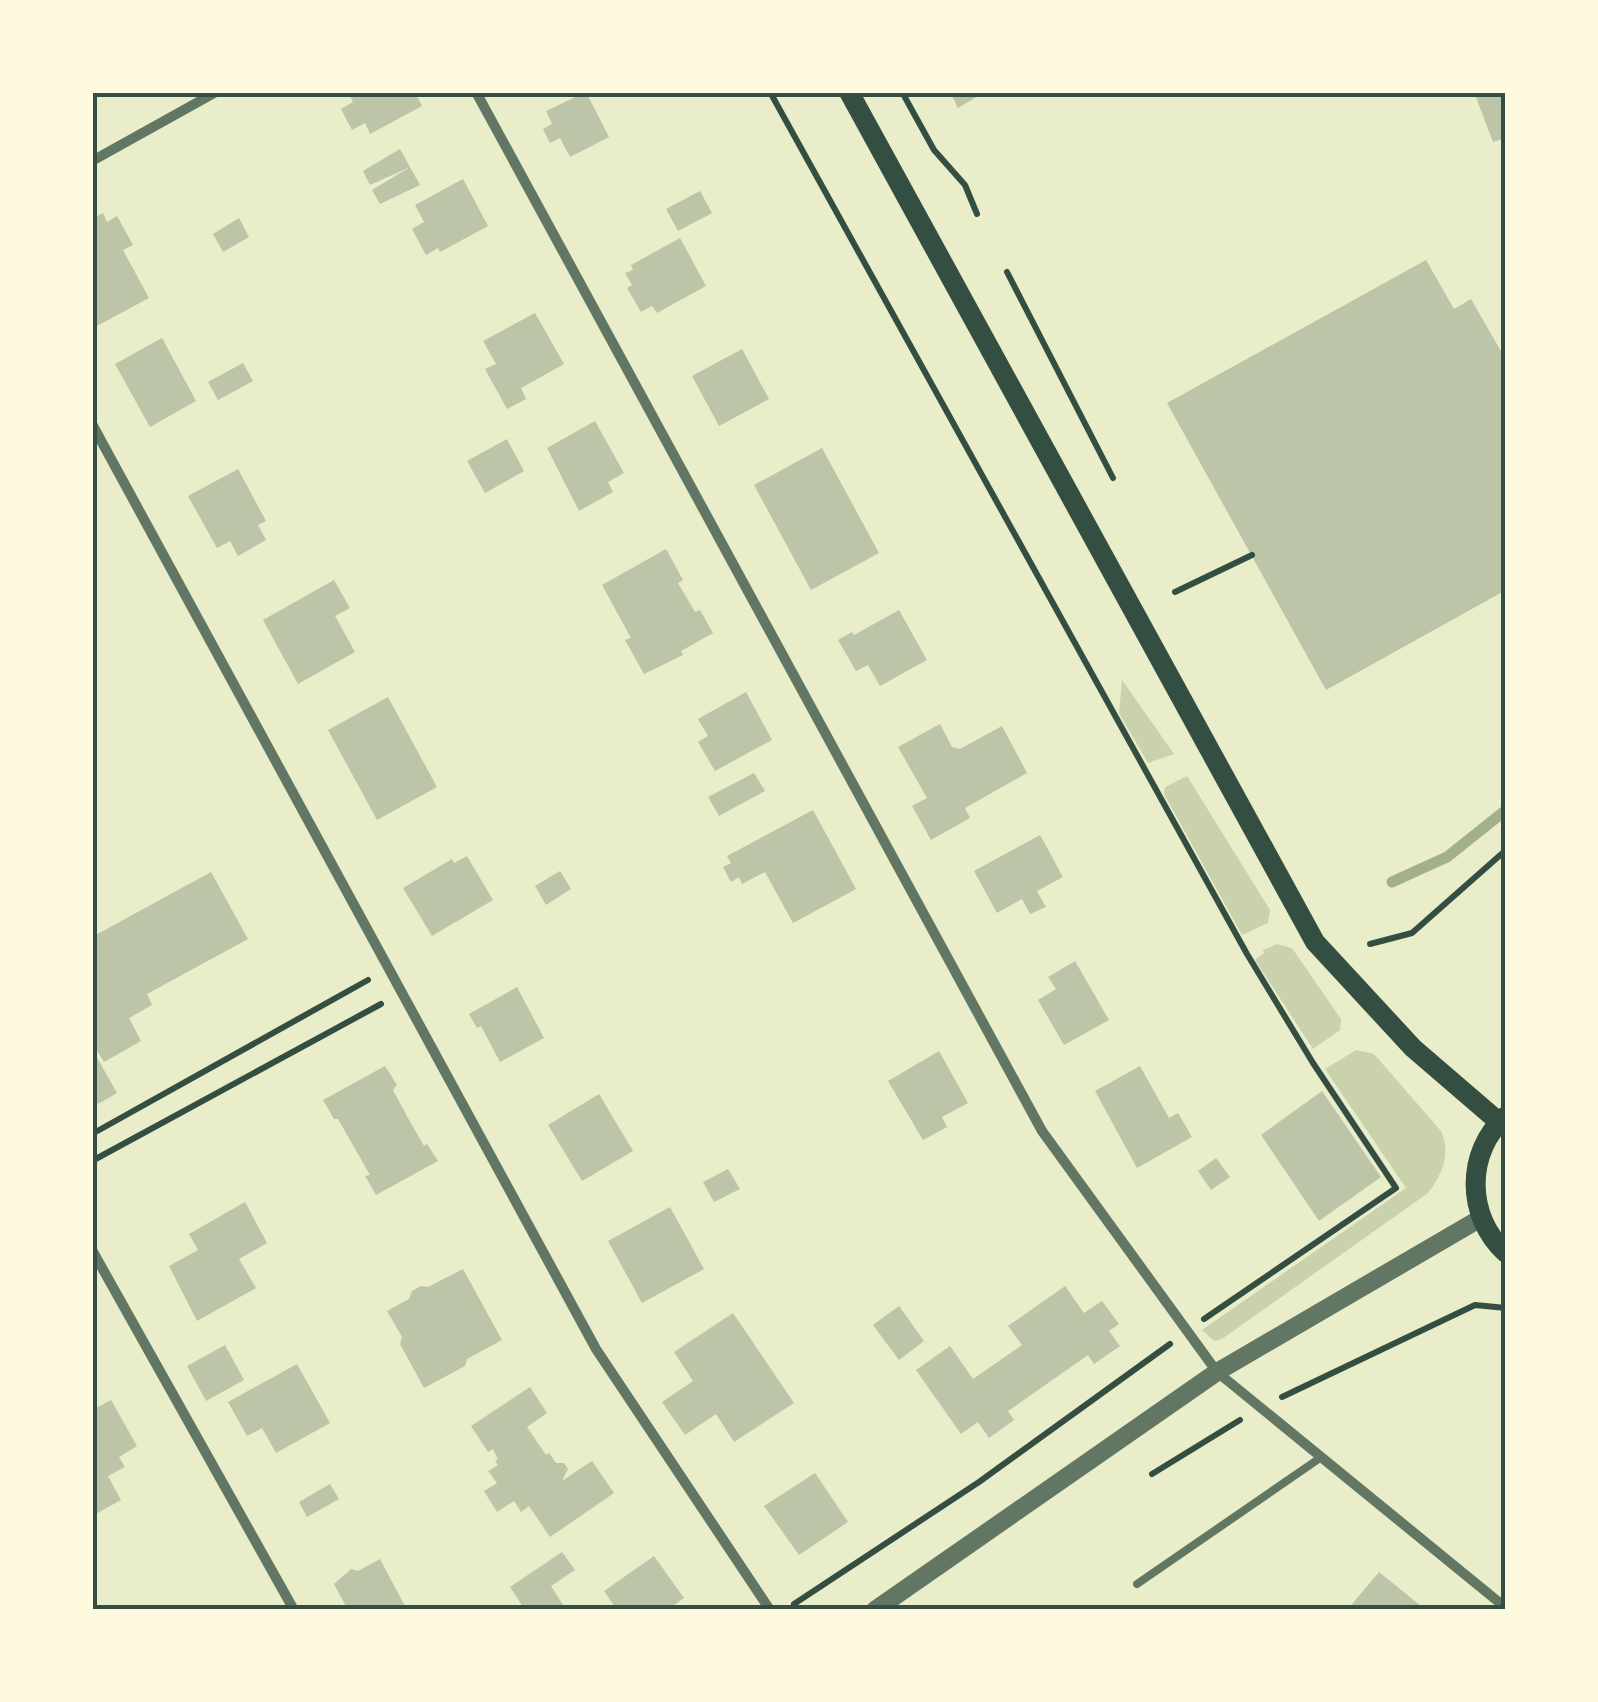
<svg xmlns="http://www.w3.org/2000/svg" width="1598" height="1702" viewBox="0 0 1598 1702" font-family="'Work Sans',sans-serif">
	<rect width="100%" height="100%" fill="#e9edc9"/>
	<path fill="#cad2ad" d="M1122 680 1174 754 1148 763 1119 713Z
		M1187 776 1270 910 1268 923 1242 935 1164 794 1165 787Z
		M1277 944 1292 948 1341 1019 1340 1030 1313 1049 1255 960 1264 953 1263 950Z
		M1356 1050 1374 1054 1441 1131C1451 1154 1443 1173 1428 1193L1222 1339 1214 1341 1202 1330 1406 1188 1325 1069Z"/>
	<g fill="none" stroke-linecap="round" stroke-linejoin="round">
		<path stroke="#a3b18a" stroke-width="11" d="M1392 882 1447 857 1506 810"/>
	</g>
	<path fill="#bcc5a7" d="M348 92H415L422 106 370 134 365 123 352 130 341 109 353 102Z
		M586 92 609 137 570 157 560 138 550 143 543 129 552 124 546 111Z
		M950 92H985L958 108Z
		M1474 92H1506V138L1493 142Z
		M400 149 410 167 370 185 363 171Z
		M410 167 420 185 380 204 372 190Z
		M463 179 488 226 440 252 438 248 426 255 412 229 424 222 415 205Z
		M700 191 712 213 678 231 666 209Z
		M103 213 107 222 117 216 133 245 123 250 149 298 95 327 92 322V219Z
		M239 218 249 237 223 252 213 234Z
		M680 238 706 286 657 313 652 306 641 312 627 288 632 285 625 273 633 270 631 265Z
		M1426 260 1454 309 1471 299 1506 360V590L1326 690 1167 403Z
		M535 313 564 364 521 388 526 399 507 409 485 369 496 364 483 341Z
		M162 338 196 401 150 427 115 364Z
		M742 349 769 399 719 426 692 376Z
		M243 363 253 381 218 400 208 382Z
		M595 421 624 473 608 482 613 492 579 511 547 448Z
		M507 439 524 471 485 493 467 461Z
		M822 448 879 553 811 590 754 485Z
		M238 469 266 521 258 525 266 540 238 556 230 541 217 548 188 496Z
		M666 549 683 580 678 583 695 612 700 610 713 633 681 651 683 655 644 674 625 640 631 638 602 585Z
		M334 580 350 608 335 616 355 652 298 684 263 620Z
		M899 610 927 660 880 686 868 665 856 671 838 640 852 632 854 635Z
		M746 692 772 740 715 771 698 742 708 736 698 719Z
		M388 697 437 787 377 820 328 730Z
		M940 724 952 747 960 749 1002 726 1027 773 965 808 970 818 931 840 912 806 927 798 898 747Z
		M754 773 765 791 719 816 708 797Z
		M813 810 856 889 793 923 765 872 742 884 739 877 731 882 723 867 731 863 727 856Z
		M1040 835 1063 877 1037 891 1046 907 1030 914 1022 899 997 913 974 871Z
		M467 856 493 900 432 936 403 888 452 859 454 863Z
		M560 871 571 889 546 905 535 886Z
		M211 872 248 939 147 994 152 1005 129 1018 141 1041 104 1062 92 1043V937Z
		M1075 961 1109 1020 1064 1045 1038 1000 1056 989 1048 977Z
		M517 987 544 1038 500 1062 481 1026 477 1028 469 1014Z
		M939 1051 968 1103 942 1117 947 1127 923 1140 888 1081Z
		M95 1054 117 1093 98 1104 92 1093V1055Z
		M385 1066 397 1085 393 1090 408 1118 424 1146 427 1144 438 1161 376 1195 365 1176 370 1175 338 1119H334L323 1100Z
		M1140 1066 1169 1118 1178 1113 1192 1137 1137 1168 1095 1091Z
		M1322 1091 1381 1177 1319 1221 1261 1135Z
		M599 1094 633 1151 582 1181 548 1125Z
		M1216 1158 1230 1177 1211 1190 1198 1171Z
		M728 1169 740 1189 714 1202 703 1182Z
		M245 1202 267 1243 239 1259 256 1288 197 1321 169 1266 198 1250 189 1234Z
		M670 1207 704 1269 642 1303 608 1241Z
		M463 1269 502 1340 467 1359 465 1366 424 1388 400 1344 402 1337 387 1311 409 1299 412 1291 421 1286 428 1287Z
		M1065 1286 1084 1313 1102 1301 1119 1324 1109 1331 1120 1346 1094 1364 1088 1355 1008 1411 1014 1420 989 1438 978 1422 961 1434 916 1370 950 1346 973 1379 1022 1345 1008 1326Z
		M899 1306 924 1341 899 1360 873 1325Z
		M733 1313 794 1403 734 1442 716 1414 685 1435 662 1402 693 1381 674 1352Z
		M225 1345 244 1380 206 1401 187 1366Z
		M297 1364 330 1423 276 1453 262 1428 247 1436 228 1402Z
		M530 1387 547 1413 527 1427 546 1455 549 1453 556 1463H564L568 1469 562 1481 592 1461 614 1493 550 1537 529 1506 521 1512 514 1501 497 1512 484 1491 497 1483 488 1471 498 1465 495 1461 498 1459 493 1449 488 1452 471 1426Z
		M111 1400 137 1446 119 1457 125 1467 108 1476 121 1500 92 1516V1410Z
		M815 1473 848 1522 799 1555 764 1506Z
		M330 1484 339 1499 307 1517 299 1502Z
		M562 1552 575 1570 551 1586 566 1610H525L510 1587Z
		M654 1556 684 1598 667 1610H617L604 1591Z
		M380 1559 407 1610H348L334 1584 351 1569 358 1571Z
		M1379 1572 1426 1610H1347Z"/>
	<g fill="none" stroke-linecap="round" stroke-linejoin="round">
		<path stroke="#344e41" stroke-width="6" d="M770 92 1247 954 1313 1063 1396 1188 1204 1319
			M902 92 934 150 965 185 977 214
			M1007 272 1113 478
			M1175 592 1252 555
			M1370 944 1412 933 1506 850
			M92 1134 368 980
			M92 1161 381 1004
			M1282 1397 1475 1305 1506 1308
			M1152 1474 1240 1420
			M794 1604 979 1482 1170 1344"/>
		<path stroke="#617663" stroke-width="8" d="M1137 1584 1320 1458"/>
		<path stroke="#617663" stroke-width="10" d="M476 92 1042 1131 1217 1372 1506 1608
			M92 161 216 92
			M92 424 596 1349 770 1610
			M92 1250 294 1610"/>
		<path stroke="#617663" stroke-width="18" d="M875 1610 1217 1372 1481 1218"/>
		<path stroke="#344e41" stroke-width="20" d="M849 92 1315 942 1413 1048 1499 1122
			M1506 1116C1465 1152 1466 1217 1506 1253"/>
	</g>
	<rect width="1598" height="1702" fill="none" stroke="#fefae0" stroke-width="190"/>
	<rect x="95" y="95" width="1408" height="1512" fill="none" stroke="#344e41" stroke-width="4"/>
</svg>
